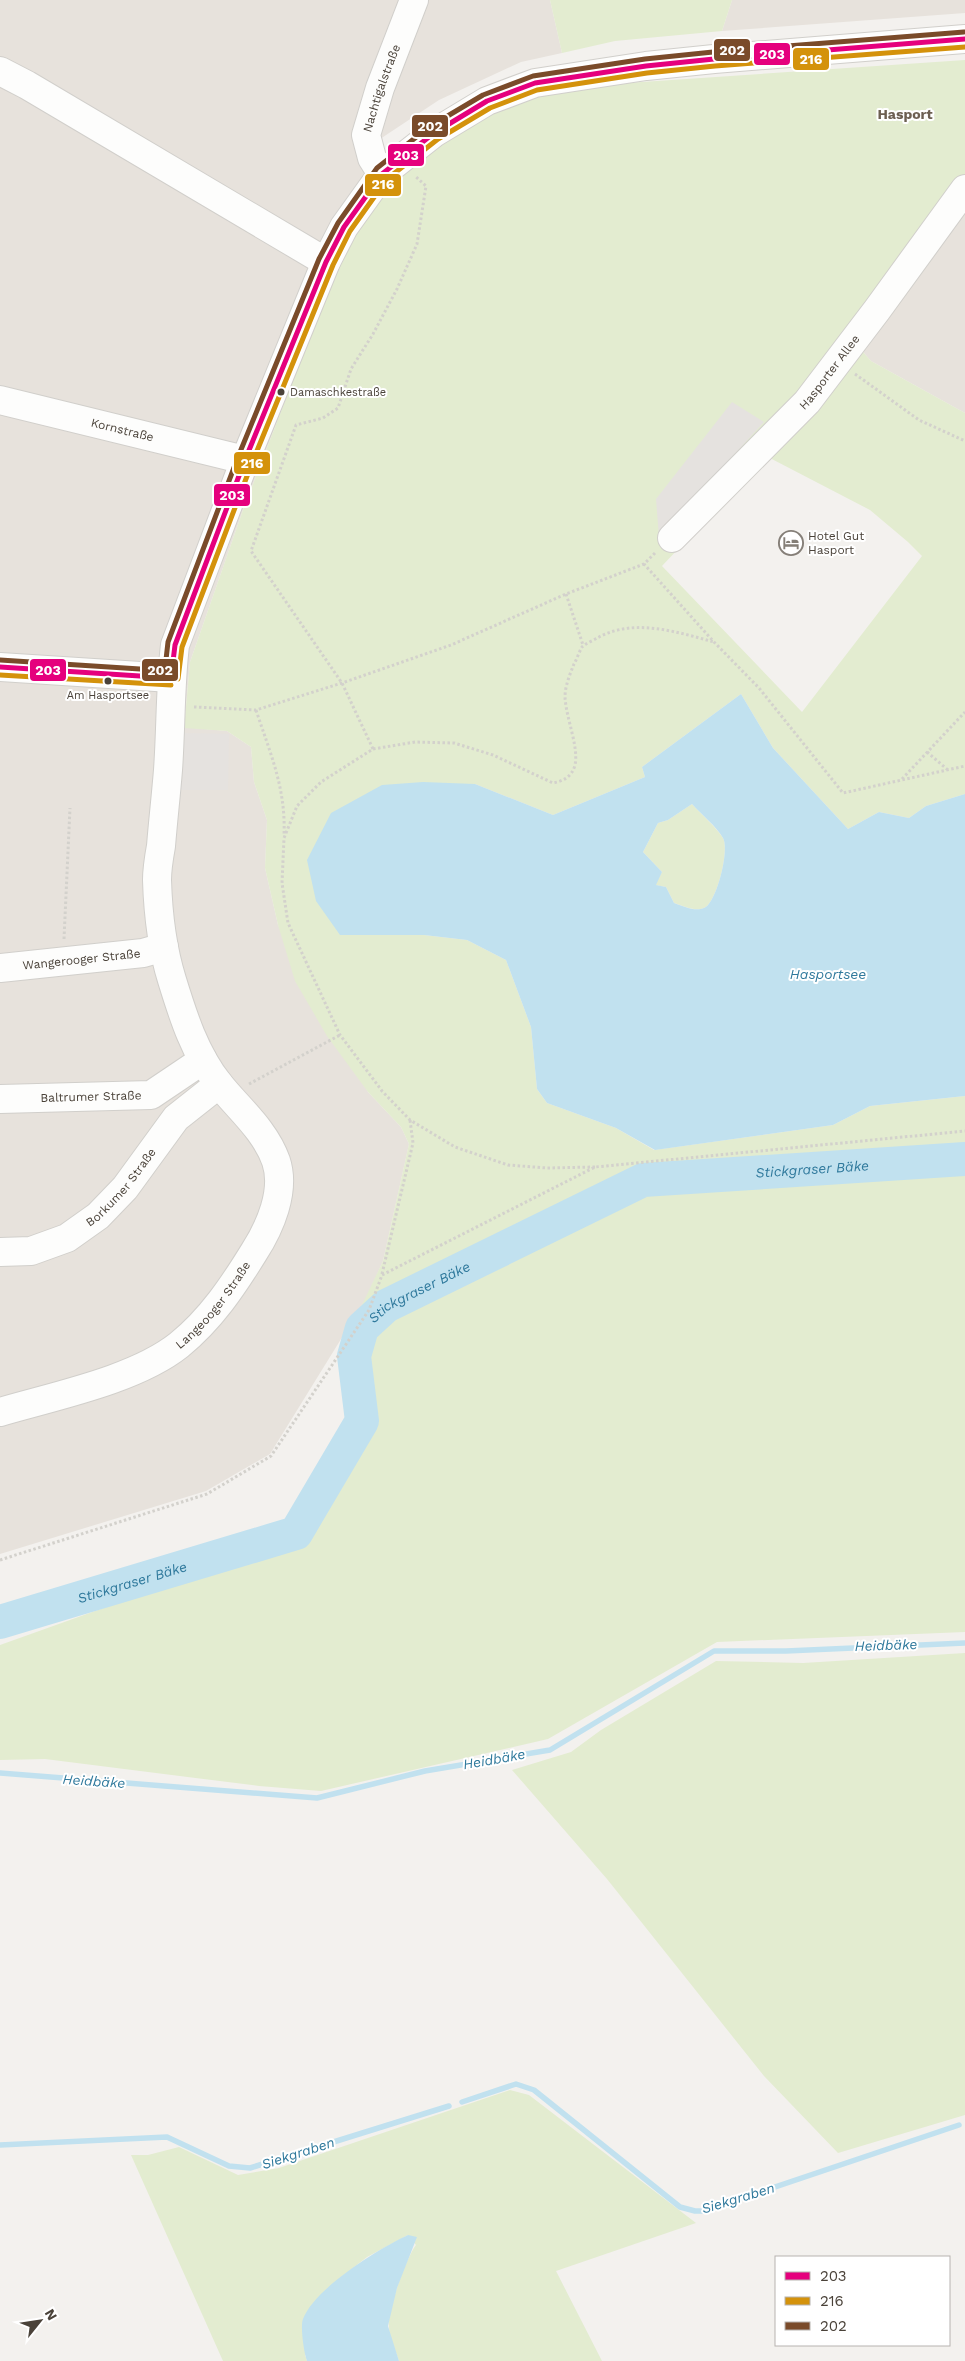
<svg xmlns="http://www.w3.org/2000/svg" width="965" height="2361" viewBox="0 0 965 2361" font-family="'Work Sans',sans-serif">
	<rect width="100%" height="100%" fill="#f3f1ee"/>
	<path fill="#e7e2dc" d="M0 0H550L562 53 521 62 439 100 374 143 390 170 332 279 243 510 190 662 184 727 227 731 251 747 254 782 267 820 265 868 278 925 368 1092 401 1127 409 1144 383 1261 367 1297 270 1454 206 1491 0 1554Z
		M732 0H965V13L722 31Z
		M965 174V413L871 361 848 335Z"/>
	<path fill="#e3ecd0" fill-rule="evenodd" d="M550 0H732L722 31 615 41 562 53Z
		M965 60V174L848 335 871 361 965 413V794L926 806 909 818 879 812 848 829 773 748 741 694 642 767 645 777 553 815 475 784 424 935 467 940 506 960 531 1027 537 1089 547 1103 616 1128 654 1150 833 1125 870 1106 965 1096V1144L639 1169 401 1290 374 1311 361 1307 383 1261 409 1144 401 1127 368 1092 327 1036 295 981 278 925 265 868 267 820 254 782 251 747 227 731 184 728 190 662 243 510 332 279 390 170 538 89ZM766 456 870 510 908 542 922 556 802 712 662 566Z
		M692 804C702 815 715 826 723 838 730 850 716 904 704 908 694 912 682 905 674 903L666 887 655 885 662 872 643 852 658 823 668 820Z
		M965 1172V1632L717 1642 548 1739 321 1791 259 1786 45 1759 0 1760V1645L299 1538 368 1430 366 1347 382 1318 639 1190Z
		M965 1653V2115L838 2153 764 2076 607 1879 512 1770 571 1752 601 1730 716 1661 803 1663Z
		M510 2090 529 2095 696 2223 556 2271 602 2361H399C396 2351 389 2338 389 2327 387 2311 406 2258 416 2245L408 2235 367 2257 339 2279 305 2355 307 2361H223L131 2155H148L179 2147 238 2175 279 2168Z"/>
	<path fill="#e5e2df" d="M732 402 764 422 659 537 656 499Z
		M180 733 229 734 228 790H179Z"/>
	<path fill="#c1e1ef" fill-rule="evenodd" d="M741 694 773 748 848 829 879 812 909 818 926 806 965 794V1096L870 1106 833 1125 655 1150 616 1128 547 1103 537 1089 531 1027 506 960 467 940 424 935H340L316 901 307 860 331 813 382 785 423 782 475 784 553 815 645 777 642 767ZM692 804C702 815 716 826 723 838 730 850 716 904 704 908 695 912 683 906 674 903L666 887 656 885 662 872 643 852 658 823 668 820Z
		M408 2235 417 2237 397 2288 388 2326 399 2361H307C304 2354 300 2326 303 2319 315 2288 378 2249 408 2235Z"/>
	<g fill="none" stroke-linecap="round" stroke-linejoin="round">
		<path stroke="#c1e1ef" stroke-width="5.5" d="M0 1773 317 1798 425 1771 550 1750 714 1651H786L965 1643
			M462 2102 516 2084 534 2090 680 2207 695 2211H704L959 2125
			M0 2145 167 2137 229 2166 250 2168 449 2106"/>
		<path stroke="#c1e1ef" stroke-width="34" id="s1" d="M0 1622 296 1533 362 1421 354 1356 362 1328 386 1306 643 1180 965 1159"/>
		<defs>
			<g id="minor">
				<path d="M0 71 27 85 326 262"/>
				<path id="s2" d="M382 174 372 158 366 135 380 88 414 0"/>
				<path id="s3" d="M0 400 245 460"/>
				<path id="s4" d="M672 538 807 402 877 310 965 189"/>
				<path d="M0 667 171 678"/>
				<path id="s5" d="M0 968 143 953 164 947"/>
				<path id="s6" d="M0 1099 151 1095 203 1060"/>
				<path id="s7" d="M0 1252 31 1251 67 1238 98 1216 125 1188 176 1118 219 1084"/>
				<path id="s8" d="M0 1412C54 1396 135 1380 179 1345 211 1319 233 1286 254 1252 270 1227 286 1191 276 1161 265 1130 239 1109 219 1084 195 1054 183 1016 172 980 162 948 158 913 157 880 157 869 159 857 161 846 163 821 166 795 168 770 171 728 170 687 175 645L245 460 326 262 344 227 382 174 434 133 487 101 535 83 646 66 714 59 965 39"/>
			</g>
		</defs>
		<use href="#minor" stroke="#d1cfcb" stroke-width="30"/>
		<path stroke="#d3d1cc" stroke-width="3" stroke-dasharray="2.5 2.5" stroke-linecap="butt" d="M855 374 919 420 965 441
			M655 553 644 564 714 642 759 688 843 793 965 766
			M566 594 583 645
			M194 707 256 710 342 683 451 645 566 594 644 564
			M256 710C270 753 286 788 284 835
			M373 749 342 683 251 551 296 425 323 418 338 408 351 369 373 334 397 289 417 244 426 186 415 176
			M927 752 948 770
			M902 779 965 712
			M64 939 70 808
			M249 1084 340 1035
			M595 1167 547 1168 508 1165 455 1147 410 1120 382 1091 340 1035 288 923 282 883 284 838 297 806 321 782 373 749 415 742 454 743 493 755 553 783C563 781 572 777 575 765 579 747 566 718 565 697 565 686 570 674 574 664 577 659 579 652 582 647 586 643 594 640 599 637 635 618 677 632 714 642
			M382 1274 413 1143 410 1120
			M0 1560 207 1494 271 1456 369 1310 382 1275 595 1167 965 1131"/>
		<use href="#minor" stroke="#fdfdfc" stroke-width="28"/>
		<defs>
			<path id="bus-1" d="M0 667 171 678
				M171 678 175 645 245 460 326 262 344 227 382 174 434 133 487 101 535 83 646 66 714 59 965 39"/>
			<path id="bus-2" d="M0 675 171 685
				M178 679 182 647 252 463 333 265 350 231 387 179 438 139 490 108 537 90 647 73 715 66 965 47"/>
			<path id="bus-3" d="M0 660 171 671
				M164 677 168 642 238 457 319 259 338 223 377 168 429 127 483 95 533 76 645 59 713 52 964 32"/>
		</defs>
		<use href="#bus-1" stroke="#fff" stroke-width="9"/>
		<use href="#bus-2" stroke="#fff" stroke-width="9"/>
		<use href="#bus-3" stroke="#fff" stroke-width="9"/>
		<use href="#bus-1" stroke="#e5007d" stroke-width="5"/>
		<use href="#bus-2" stroke="#d4920b" stroke-width="5"/>
		<use href="#bus-3" stroke="#7a4b2a" stroke-width="5"/>
	</g>
	<defs>
		<symbol id="hotel-ring" viewBox="-11 -11 22 22"><circle r="9.5" fill="#fff" stroke="#857f78" stroke-width="1.5"/><path d="M-6-4.5h1.5V1H6V5H4.5V3h-9V5H-6ZM-4 0a1.8 1.8 0 1 1 3.6 0ZM.5 0V-2.5h3Q6-2.5 6 0Z" fill="#857f78"/></symbol>
	</defs>
	<g fill-rule="evenodd">
		<use href="#hotel-ring" x="777" y="529" width="28" height="28"/>
	</g>
	<g fill="#4a4239" stroke="#fff" stroke-width="2">
		<circle cx="281" cy="392" r="4.5"/>
		<circle cx="108" cy="681" r="4.5"/>
	</g>
	<g text-anchor="middle" dominant-baseline="central" stroke-width="4" stroke-linejoin="round" paint-order="stroke">
		<g font-size="11" fill="#4a4239" stroke="#fff" text-anchor="start">
			<text x="290" y="392">Damaschkestraße</text>
			<text x="108" y="695" text-anchor="middle">Am Hasportsee</text>
		</g>
		<g font-size="12" fill="#4a4239" stroke="#fff">
			<text stroke="none"><textPath href="#s2" startOffset="92">Nachtigalstraße</textPath></text>
			<text stroke="none"><textPath href="#s4" startOffset="229">Hasporter Allee</textPath></text>
			<text stroke="none"><textPath href="#s3" startOffset="126">Kornstraße</textPath></text>
			<text stroke="none"><textPath href="#s5" startOffset="82">Wangerooger Straße</textPath></text>
			<text stroke="none"><textPath href="#s6" startOffset="91">Baltrumer Straße</textPath></text>
			<text stroke="none"><textPath href="#s7" startOffset="144">Borkumer Straße</textPath></text>
			<text stroke="none"><textPath href="#s8" startOffset="245">Langeooger Straße</textPath></text>
		</g>
		<g font-size="12" fill="#4a4239" stroke="#fff" text-anchor="start">
			<text x="808" y="536">Hotel Gut<tspan x="808" dy="14">Hasport</tspan></text>
		</g>
		<g font-size="14" font-weight="bold" fill="#6c5f51" stroke="#fff">
			<text x="905" y="114">Hasport</text>
		</g>
		<g font-size="14" font-style="italic" fill="#2f799c" stroke="#fff">
			<text x="828" y="974">Hasportsee</text>
			<text stroke="none"><textPath href="#s1" startOffset="1022">Stickgraser Bäke</textPath></text>
			<text stroke="none"><textPath href="#s1" startOffset="602">Stickgraser Bäke</textPath></text>
			<text stroke="none"><textPath href="#s1" startOffset="138">Stickgraser Bäke</textPath></text>
			<text transform="translate(886 1645) rotate(-2)">Heidbäke</text>
			<text transform="translate(494 1759) rotate(-10)">Heidbäke</text>
			<text transform="translate(94 1781) rotate(4)">Heidbäke</text>
			<text transform="translate(298 2153) rotate(-18)">Siekgraben</text>
			<text transform="translate(738 2198) rotate(-17)">Siekgraben</text>
		</g>
	</g>
	<g stroke="#fff" stroke-width="2">
		<rect x="713" y="38" width="38" height="24" rx="5" fill="#7a4b2a"/>
		<rect x="753" y="42" width="38" height="24" rx="5" fill="#e5007d"/>
		<rect x="792" y="47" width="38" height="24" rx="5" fill="#d4920b"/>
		<rect x="411" y="114" width="38" height="24" rx="5" fill="#7a4b2a"/>
		<rect x="387" y="143" width="38" height="24" rx="5" fill="#e5007d"/>
		<rect x="364" y="173" width="38" height="24" rx="5" fill="#d4920b"/>
		<rect x="233" y="451" width="38" height="24" rx="5" fill="#d4920b"/>
		<rect x="213" y="483" width="38" height="24" rx="5" fill="#e5007d"/>
		<rect x="29" y="658" width="38" height="24" rx="5" fill="#e5007d"/>
		<rect x="141" y="658" width="38" height="24" rx="5" fill="#7a4b2a"/>
	</g>
	<g font-size="14" text-anchor="middle" font-weight="bold" fill="#fff">
		<text x="732" y="55">202</text>
		<text x="772" y="59">203</text>
		<text x="811" y="64">216</text>
		<text x="430" y="131">202</text>
		<text x="406" y="160">203</text>
		<text x="383" y="189">216</text>
		<text x="252" y="468">216</text>
		<text x="232" y="500">203</text>
		<text x="48" y="675">203</text>
		<text x="160" y="675">202</text>
	</g>
	<rect x="775" y="2256" width="175" height="90" fill="#ffffff" stroke="#b7b3b0"/>
	<rect x="785" y="2272" width="25" height="8" fill="#e5007d" stroke="#b7b3b0"/>
	<text x="820" y="2281" font-size="15" fill="#4a4239">203</text>
	<rect x="785" y="2297" width="25" height="8" fill="#d4920b" stroke="#b7b3b0"/>
	<text x="820" y="2306" font-size="15" fill="#4a4239">216</text>
	<rect x="785" y="2322" width="25" height="8" fill="#7a4b2a" stroke="#b7b3b0"/>
	<text x="820" y="2331" font-size="15" fill="#4a4239">202</text>
	<g transform="translate(40 2321) rotate(60)" stroke="#ffffff" stroke-width="4" paint-order="stroke">
	<path d="M0-4L9 19L0 12L-9 19Z" fill="#4a4239"/>
	<text y="-8" font-size="14" font-weight="bold" text-anchor="middle" fill="#4a4239">N</text>
	</g>
</svg>
